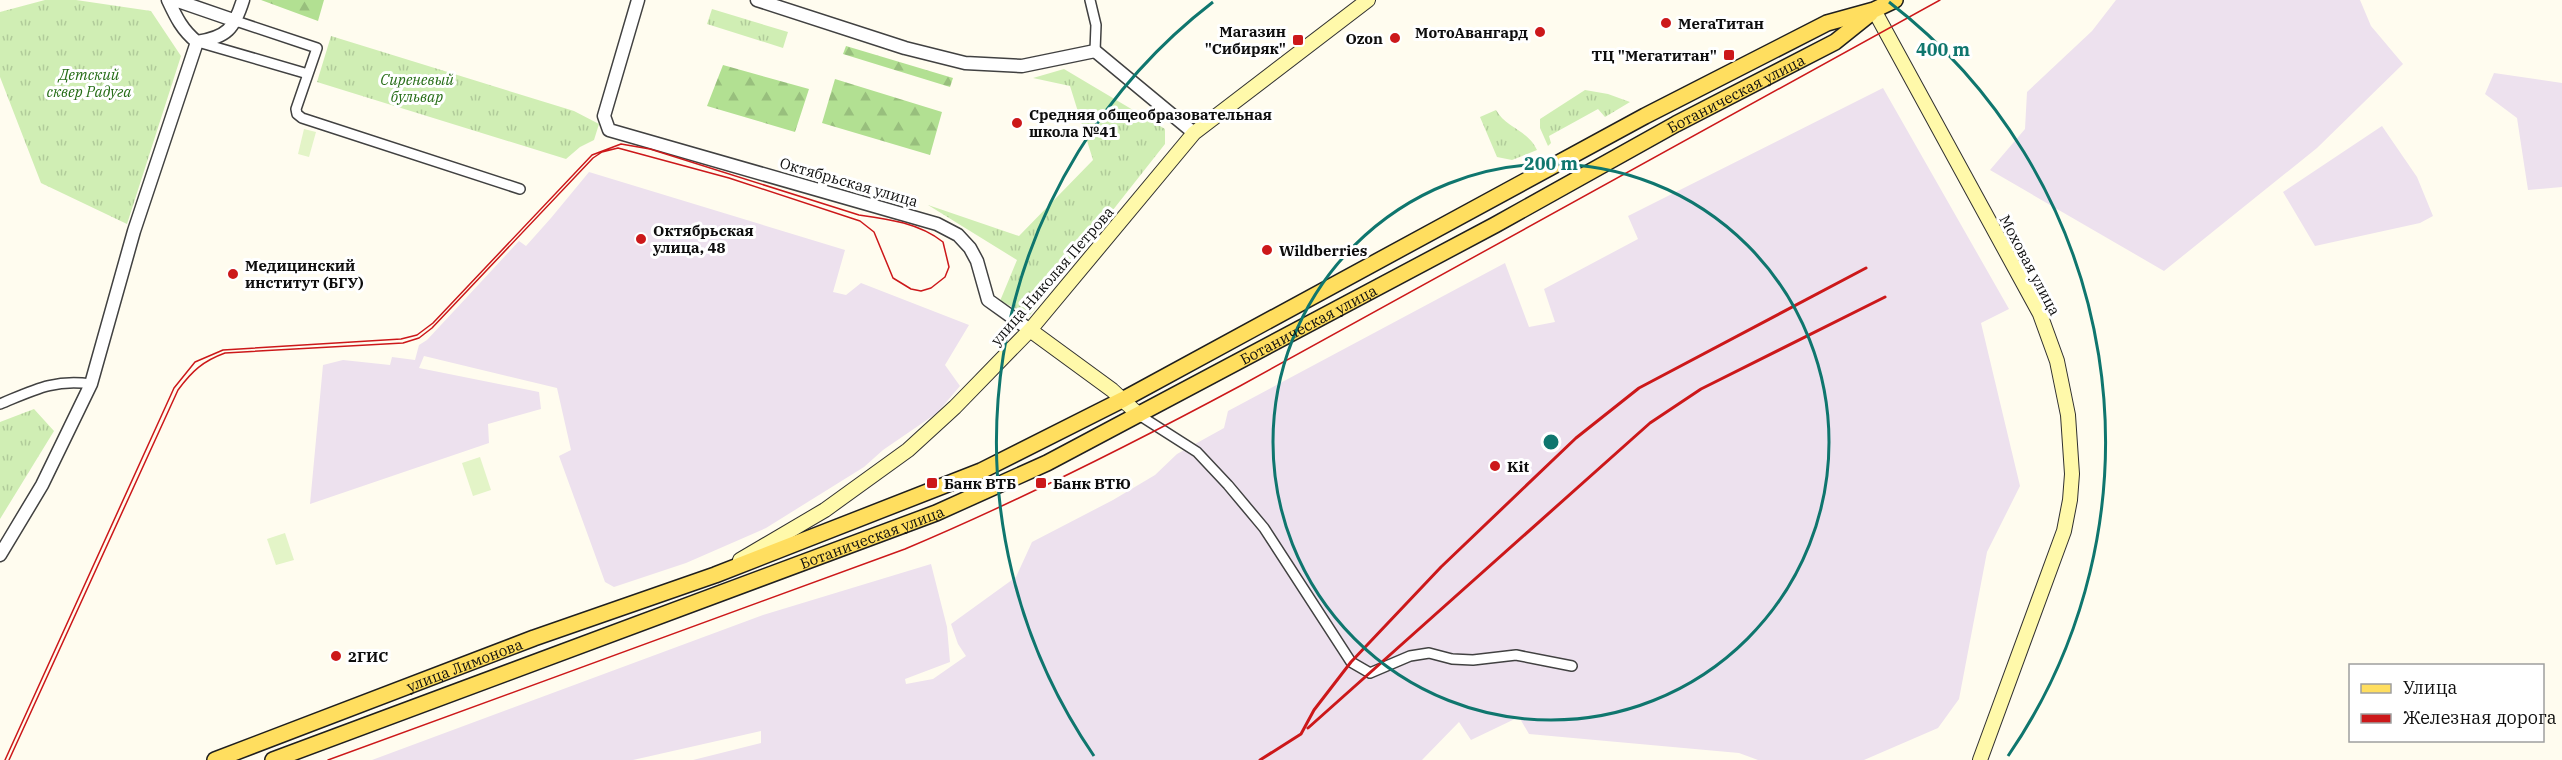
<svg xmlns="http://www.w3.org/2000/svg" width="2562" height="760" viewBox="0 0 2562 760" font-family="'IBM Plex Serif',serif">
	<defs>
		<pattern id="grass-tufts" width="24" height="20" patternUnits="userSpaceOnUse" patternTransform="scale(1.5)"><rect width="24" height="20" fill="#d0eeb4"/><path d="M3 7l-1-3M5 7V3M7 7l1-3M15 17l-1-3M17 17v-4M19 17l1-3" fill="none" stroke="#b1cb9a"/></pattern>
		<pattern id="forest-firs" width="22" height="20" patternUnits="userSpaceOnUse" patternTransform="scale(1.5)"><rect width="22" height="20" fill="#b2e092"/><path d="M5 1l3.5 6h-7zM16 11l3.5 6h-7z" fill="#98bf7d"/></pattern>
	</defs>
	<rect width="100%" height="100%" fill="#fffcef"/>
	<path fill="#ede1ee" d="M2116 0H2360L2371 26 2403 64 2317 148 2164 271 1990 170 2025 129 2027 92 2092 31Z
		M2494 73 2562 83V187L2528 190 2517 118 2485 94Z
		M1883 88 2009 309 1981 323 2020 486 1987 552 1959 699 1938 728 1864 760H1758L1739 753 1529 734 1519 717 1471 740 1459 722 1422 760H693L761 743V731L633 760H372L763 615 931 564 947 627 950 662 905 679 906 684 933 679 966 656 958 644 951 624 1016 577 1032 542 1113 500 1155 475 1177 454 1224 428 1228 411 1505 263 1529 327 1555 322 1544 289 1638 239 1628 216Z
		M2382 126 2417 177 2433 216 2420 223 2315 246 2283 192Z
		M589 172 845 250 833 292 846 295 861 283 969 325 945 365 960 386 937 413 883 450 864 467 766 528 686 563 614 587 605 582 559 456 571 450 557 388 424 356 419 368 539 392 541 409 488 424 489 443 310 504 323 365 343 360 390 365 392 357 415 360 419 345 427 340 519 241 526 246 551 218Z"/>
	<path fill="url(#grass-tufts)" d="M45 0H76L151 11 181 56 127 224 41 183 0 77V12Z
		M712 9 788 32 783 48 707 24Z
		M331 36 574 111 599 124 594 140 580 147 566 159 317 82Z
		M1064 69 1165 129V144L1030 315 1000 301 1017 260 928 205 1019 236 1093 160 1070 86 1033 78Z
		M1585 90 1608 94 1630 102 1605 117 1598 109 1549 136 1551 143 1548 146 1540 128V119Z
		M1496 110C1506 128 1528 130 1537 150L1512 160 1497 157 1480 117Z
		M34 409 54 431 0 519V422Z"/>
	<path fill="url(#forest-firs)" d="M261 0H324L318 21Z
		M846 46 953 78 950 87 843 54Z
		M723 65 809 89 795 132 707 106Z
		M835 79 942 112 930 155 822 123Z"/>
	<path fill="#e3f4c7" d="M304 129 316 132 309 157 298 154Z
		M480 457 491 490 473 496 462 463Z
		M285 533 294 560 276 565 267 539Z"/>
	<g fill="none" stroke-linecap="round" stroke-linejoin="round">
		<defs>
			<path id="minor" d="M1090 0 1096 25 1095 51
				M236 21 317 48 296 109 297 114 302 118 520 189
				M198 42 308 74
				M0 404C34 390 53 379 91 384
				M1139 415 1197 452 1228 485 1264 528 1351 662 1370 673 1410 656 1429 653 1452 659 1473 660 1516 655 1572 666"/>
			<path id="tertiary" d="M168 0C176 17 182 30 197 42 227 37 234 29 243 0
				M175 0 236 21
				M638 0 604 116 609 130 937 224 958 235 970 248 977 261 988 300 1030 330
				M757 0 905 48 965 63 1022 66 1095 51 1194 133
				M0 555 42 485 91 384 134 231 197 42"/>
			<path id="secondary" d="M1874 10 2040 314 2057 361 2068 415 2072 474 2070 500 2064 531 1980 760
				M1030 330 1112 390 1139 415
				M740 560 825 510 908 450 955 407 1030 330 1194 133 1368 0"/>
			<g id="primary">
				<path id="s1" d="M215 760 534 638 715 575 981 471 1124 399 1645 116 1827 23 1874 10 1895 0"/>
				<path id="s2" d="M273 760 936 513 1047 463 1495 225 1676 124 1835 42 1870 14"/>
			</g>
		</defs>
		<use href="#minor" stroke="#414141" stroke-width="12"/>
		<use href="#tertiary" stroke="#414141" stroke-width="15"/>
		<use href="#secondary" stroke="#303030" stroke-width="16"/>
		<use href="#primary" stroke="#1f1f1f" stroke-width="18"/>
		<use href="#minor" stroke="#fff" stroke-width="9"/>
		<use href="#tertiary" stroke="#fff" stroke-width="12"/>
		<use href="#secondary" stroke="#fff9aa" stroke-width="14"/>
		<use href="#primary" stroke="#ffde5f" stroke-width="15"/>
		<path stroke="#cc181a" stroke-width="1.5" d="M5 760 174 388 195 362 223 350 401 339 417 335 433 323 592 155 621 144 650 149 859 215C888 219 919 223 943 242L949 267 945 277 931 288 921 291 911 289 893 278 874 232 860 221 729 178 618 148 602 152 593 158 432 328 419 338 403 343 225 353C203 361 192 371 178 390L9 760
			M328 760 905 549C1019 501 1130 445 1240 386L1940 0"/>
		<path stroke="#cc181a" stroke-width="3" d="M1308 728 1650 423 1701 389 1885 297
			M1260 760 1301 734 1314 710 1351 662 1441 567 1576 438 1639 388 1866 268"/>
	</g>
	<g fill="none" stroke="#0f766e" stroke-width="3">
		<circle cx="1551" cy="442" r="278"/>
		<path d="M1094 756A555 555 0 0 1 1213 2M1889 2A555 555 0 0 1 2008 756"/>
	</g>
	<g fill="#cc181a" stroke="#fff" stroke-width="2">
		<circle cx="1666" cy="23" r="6"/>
		<circle cx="1540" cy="32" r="6"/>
		<circle cx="1395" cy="38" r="6"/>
		<rect x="1292" y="34" width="12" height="12" rx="3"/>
		<rect x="1723" y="49" width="12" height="12" rx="3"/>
		<circle cx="1017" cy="123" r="6"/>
		<circle cx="641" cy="239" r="6"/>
		<circle cx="1267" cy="250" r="6"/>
		<circle cx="233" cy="274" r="6"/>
		<circle cx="1495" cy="466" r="6"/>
		<rect x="926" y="477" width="12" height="12" rx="3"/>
		<rect x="1035" y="477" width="12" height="12" rx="3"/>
		<circle cx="336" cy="656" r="6"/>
	</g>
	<g text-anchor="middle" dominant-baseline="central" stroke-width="6" stroke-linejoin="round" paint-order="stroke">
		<g font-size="15" font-weight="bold" fill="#0e0e0e" stroke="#fff" text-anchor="start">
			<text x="1678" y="23">МегаТитан</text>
			<text x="1286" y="31" text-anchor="end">Магазин<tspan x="1286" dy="17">"Сибиряк"</tspan></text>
			<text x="1528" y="32" text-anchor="end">МотоАвангард</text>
			<text x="1383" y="38" text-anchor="end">Ozon</text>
			<text x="1717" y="55" text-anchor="end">ТЦ "Мегатитан"</text>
			<text x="1029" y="114">Средняя общеобразовательная<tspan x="1029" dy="17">школа №41</tspan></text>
			<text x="653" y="230">Октябрьская<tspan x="653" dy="17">улица, 48</tspan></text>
			<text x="1279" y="250">Wildberries</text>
			<text x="245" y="265">Медицинский<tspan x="245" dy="17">институт (БГУ)</tspan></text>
			<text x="1507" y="466">Kit</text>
			<text x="944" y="483">Банк ВТБ</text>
			<text x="1053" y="483">Банк ВТЮ</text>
			<text x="348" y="656">2ГИС</text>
		</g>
		<g font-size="15" font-style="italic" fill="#266d17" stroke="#fff">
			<text x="89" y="74">Детский<tspan x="89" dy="17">сквер Радуга</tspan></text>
			<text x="417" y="79">Сиреневый<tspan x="417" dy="17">бульвар</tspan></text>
		</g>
		<g font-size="15" fill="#0e0e0e" stroke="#fff">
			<text stroke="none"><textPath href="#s2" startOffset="1611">Ботаническая улица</textPath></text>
			<text transform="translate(849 182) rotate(16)">Октябрьская улица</text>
			<text transform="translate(2030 265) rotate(62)">Моховая улица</text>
			<text transform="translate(1052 276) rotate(-49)">улица Николая Петрова</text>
			<text stroke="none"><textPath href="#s2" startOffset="1125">Ботаническая улица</textPath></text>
			<text stroke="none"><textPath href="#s2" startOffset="639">Ботаническая улица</textPath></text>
			<text stroke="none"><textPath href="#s1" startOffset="267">улица Лимонова</textPath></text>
		</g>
	</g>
	<circle cx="1551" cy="442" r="9" fill="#0f766e" stroke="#fff" stroke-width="3"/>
	<g font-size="18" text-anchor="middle" font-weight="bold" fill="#0f766e" stroke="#fff" stroke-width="6" stroke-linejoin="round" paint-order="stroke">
		<text x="1943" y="56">400 m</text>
		<text x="1551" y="170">200 m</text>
	</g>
	<rect x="2349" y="664" width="195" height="78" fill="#ffffff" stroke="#9f9f9f" stroke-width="1.5"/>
	<rect x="2361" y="684" width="30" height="9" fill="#ffde5f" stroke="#9f9f9f" stroke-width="1.5"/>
	<text x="2403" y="694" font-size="18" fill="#0e0e0e">Улица</text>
	<rect x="2361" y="714" width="30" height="9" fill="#cc181a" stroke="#9f9f9f" stroke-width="1.5"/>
	<text x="2403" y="724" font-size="18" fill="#0e0e0e">Железная дорога</text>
</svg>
